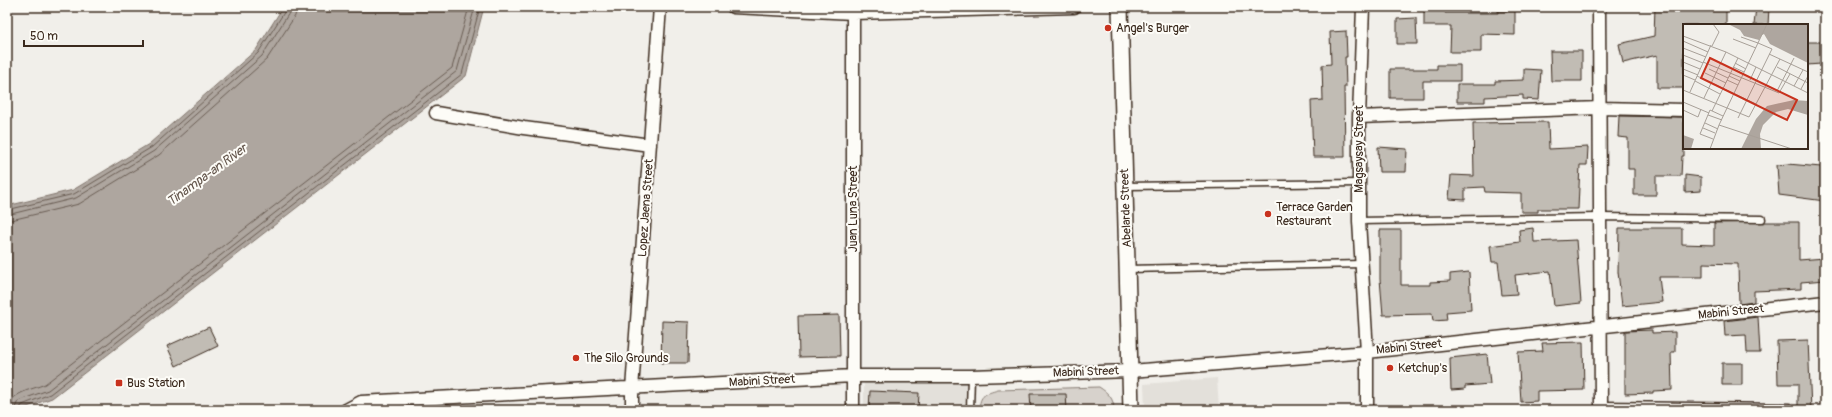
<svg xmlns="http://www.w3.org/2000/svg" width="1832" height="417" viewBox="0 0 1832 417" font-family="Pangolin,sans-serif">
	<rect width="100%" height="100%" fill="#f1efea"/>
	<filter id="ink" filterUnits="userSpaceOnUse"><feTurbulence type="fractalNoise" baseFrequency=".025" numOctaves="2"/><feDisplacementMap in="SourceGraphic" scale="8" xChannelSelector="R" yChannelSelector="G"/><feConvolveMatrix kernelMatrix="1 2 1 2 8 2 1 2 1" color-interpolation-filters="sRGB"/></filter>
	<g filter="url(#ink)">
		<path fill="#e3e0da" d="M1217 378 1219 410H1145L1144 384Z
			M864 383H976L975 410H864Z"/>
		<path fill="#d7d2cc" stroke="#897e75" d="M1099 387C1108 393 1114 398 1114 410H979C980 394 985 394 998 390Z"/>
		<path fill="#aea69f" stroke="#80746b" d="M283 7H484L466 76 52 398 19 410H7V206L73 190 149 144 256 50Z"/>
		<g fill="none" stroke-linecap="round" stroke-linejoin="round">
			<path stroke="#695c52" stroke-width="1" d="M7 210 74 194 152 147 258 53 285 11 286 7
				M7 215 76 198 154 151 262 56 289 13 291 7
				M7 221 79 204 159 155 267 59 295 16 297 7
				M8 410C9 392 32 390 45 384L452 68 469 7
				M14 410 18 401 48 390 457 71 475 7
				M19 410 22 405 50 394 462 74 480 7"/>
		</g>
		<path fill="#c1bcb4" stroke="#3b2a1e" d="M1424 7H1445V13H1498V11H1515V35L1481 34V52H1450L1451 26H1424Z
			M1655 7 1713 8V7H1726V25H1684V88H1657V55L1623 63 1619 44 1654 36Z
			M1756 7H1769L1768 25H1754Z
			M1416 18 1417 44H1397V19Z
			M1346 31 1347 57H1345L1346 87H1344L1345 157H1313L1311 101 1323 100 1322 65 1331 64 1330 32Z
			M1807 42H1821V64L1807 65Z
			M1550 51H1582V81H1551Z
			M1437 65H1460V81H1423V98H1390V69H1437Z
			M1524 69 1541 70 1539 100 1523 99V95L1485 97V102H1457V84H1495V81L1524 80Z
			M1619 116 1684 117V156H1682L1681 176H1656V195H1634V169H1628V138L1618 137Z
			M1548 122 1549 149 1588 147 1587 165H1580L1578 209H1538V212H1521V193L1485 192 1484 187 1465 188V200L1449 199 1451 175 1474 176 1473 123Z
			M1378 147 1407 149 1406 172H1379Z
			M1788 164 1821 167V186L1825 187V201L1779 195 1777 165Z
			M1685 175 1701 177V191L1685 192Z
			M1765 222H1799V260L1825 258V280L1801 282V289L1754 291V302L1739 304 1738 264 1703 263V277H1659L1662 302 1622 306 1618 272 1619 228H1682V244L1714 245V223Z
			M1533 228 1534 242 1576 240 1581 303 1554 306 1550 271 1515 275 1517 294 1502 295 1498 262H1492L1490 246 1520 242 1519 230Z
			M1380 230H1401V285H1430V282L1450 281V274L1469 272 1471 310 1446 312 1447 320 1433 321 1432 314 1383 315 1380 279Z
			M839 315 840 356 799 357 798 316Z
			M1758 317 1760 353H1747L1746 335 1725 336 1724 321Z
			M662 321 689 322 688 363H661Z
			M209 327 218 346 176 366 167 346Z
			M1652 330V333L1675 332V352H1671L1672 390 1653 391V393L1625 394V331Z
			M1808 340 1811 410H1798V384H1778L1777 341Z
			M1583 342 1584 390 1537 391V401L1521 402 1518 352 1543 351 1542 343Z
			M1487 354 1490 384 1465 386V389L1451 390 1450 358Z
			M1722 363H1742V385H1722Z
			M870 391 919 393 918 410H869Z
			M1030 394H1066L1067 410H1031Z"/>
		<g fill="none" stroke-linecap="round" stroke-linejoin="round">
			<defs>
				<path id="service" d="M1126 186 1359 183
					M1359 221 1600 217 1762 219
					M1128 269 1362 264
					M1601 405 1789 407
					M970 410 971 376"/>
				<path id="minor" d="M733 7 853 13 1074 7
					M1363 7 1359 117V221L1367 352V410
					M1599 7 1601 410
					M436 113 524 128 650 145
					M1359 117 1600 108 1684 110
					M346 410 361 402 853 376H971L1131 371 1367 352 1825 302
					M632 410V389L660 7
					M853 410V7"/>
				<path id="tertiary" d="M1120 7 1131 410"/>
			</defs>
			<use href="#service" stroke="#3b2a1e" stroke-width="9"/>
			<use href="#minor" stroke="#3b2a1e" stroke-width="15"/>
			<use href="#tertiary" stroke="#3b2a1e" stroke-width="18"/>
			<use href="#service" stroke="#fdfcf7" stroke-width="6"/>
			<use href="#minor" stroke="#fdfcf7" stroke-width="12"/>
			<use href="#tertiary" stroke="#fdfcf7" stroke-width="15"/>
		</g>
	</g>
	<g fill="#c8321e" stroke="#fdfcf7" stroke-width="1.5">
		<circle cx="1108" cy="28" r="4"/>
		<circle cx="1268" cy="214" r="4"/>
		<circle cx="576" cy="358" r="4"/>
		<circle cx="1390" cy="368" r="4"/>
		<rect x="115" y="379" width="8" height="8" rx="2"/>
	</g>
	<g text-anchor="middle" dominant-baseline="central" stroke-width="4" stroke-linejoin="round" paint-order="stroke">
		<g font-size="12" fill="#3b2a1e" stroke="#fdfcf7" text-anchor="start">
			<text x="1116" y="28">Angel's Burger</text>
			<text x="1276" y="207">Terrace Garden<tspan x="1276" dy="14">Restaurant</tspan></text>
			<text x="584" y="358">The Silo Grounds</text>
			<text x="1398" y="368">Ketchup's</text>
			<text x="127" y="383">Bus Station</text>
		</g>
		<g font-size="12" fill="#3b2a1e" stroke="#fdfcf7">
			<text transform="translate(1359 149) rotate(-90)">Magsaysay Street</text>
			<text transform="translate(646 208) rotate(-86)">Lopez Jaena Street</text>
			<text transform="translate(1126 208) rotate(-92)">Abelarde Street</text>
			<text transform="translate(853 209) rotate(-90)">Juan Luna Street</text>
			<text transform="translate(1731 312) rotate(-6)">Mabini Street</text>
			<text transform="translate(1409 347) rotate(-6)">Mabini Street</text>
			<text transform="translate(1086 372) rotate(-2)">Mabini Street</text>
			<text transform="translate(762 381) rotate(-3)">Mabini Street</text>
		</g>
		<g font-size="13" font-style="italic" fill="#63554b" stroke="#fdfcf7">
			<text transform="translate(207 175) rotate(-36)">Tinampa-an River</text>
		</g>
	</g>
	<g transform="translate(1683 24)">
		<rect width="125" height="125" fill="#f1efea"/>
		<path d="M45 0H125V39L87 20 81 10 79 11 76 16 61 12 57 6ZM111 76 125 77V91L105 85 93 88 80 101 77 110 78 125H58L73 95 84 82ZM0 111 11 115 8 125H0Z" fill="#aea69f"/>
		<path fill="none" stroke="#a8a098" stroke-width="1" d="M84 0 44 84 66 93 97 35M0 12 43 28 125 69M58 13 75 19M50 15 73 24M0 17 25 28M29 22 36 8 30 0M0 24 23 33M86 30 125 48M0 31 20 39M0 38 17 45M20 38 96 69 107 50M52 39 63 45M50 43 61 48M94 43 125 59M0 45 15 51M26 45 45 54M22 49 43 59M0 51 12 56M14 52 73 80M46 52 57 57M44 56 55 61M67 56 73 43M12 57 37 70M111 62 120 46M118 65 125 52M0 66 44 84 36 101 109 125M94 67 111 34M7 68 28 21M21 74 43 28M0 78 26 89M0 86 15 93 18 85M29 87 55 34M25 91 39 96M55 94 89 25 75 19M22 99 35 105M20 104 32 109M30 115 17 110 27 86 40 92M27 125 36 101"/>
		<path fill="#c8321e" fill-opacity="0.15" stroke="#c8321e" stroke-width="2" d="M27 34 114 76 104 96 18 54Z"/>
		<rect width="125" height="125" fill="none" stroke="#3b2a1e" stroke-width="2"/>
	</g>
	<rect width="1832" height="417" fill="none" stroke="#fdfcf7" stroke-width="24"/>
	<rect x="12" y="12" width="1808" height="393" fill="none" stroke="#3b2a1e" stroke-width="1.5" filter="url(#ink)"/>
	<path d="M24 40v6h119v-6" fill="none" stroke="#3b2a1e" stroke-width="2"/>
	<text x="30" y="40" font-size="12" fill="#3b2a1e" stroke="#fdfcf7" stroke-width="3" paint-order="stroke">50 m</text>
</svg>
